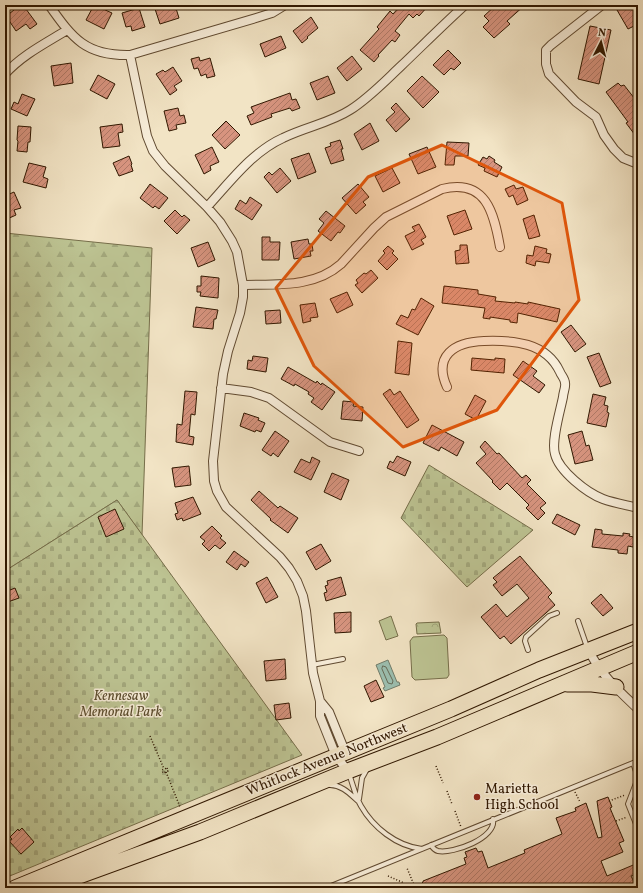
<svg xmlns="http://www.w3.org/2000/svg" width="643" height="893" viewBox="0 0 643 893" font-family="Vollkorn,serif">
	<defs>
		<pattern id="forest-firs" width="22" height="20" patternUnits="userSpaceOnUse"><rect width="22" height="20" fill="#bdc493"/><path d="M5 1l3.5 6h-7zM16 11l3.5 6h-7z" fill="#a3a87d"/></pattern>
		<pattern id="cemetery-stones" width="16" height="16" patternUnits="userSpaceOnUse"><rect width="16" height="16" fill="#bdc493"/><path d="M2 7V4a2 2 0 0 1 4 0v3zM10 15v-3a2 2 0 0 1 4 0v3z" fill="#a3a87d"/></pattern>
		<pattern id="park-crowns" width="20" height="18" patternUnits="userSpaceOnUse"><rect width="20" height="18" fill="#bdc493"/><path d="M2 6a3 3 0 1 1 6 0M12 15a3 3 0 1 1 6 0" fill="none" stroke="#a3a87d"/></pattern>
		<pattern id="building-hatch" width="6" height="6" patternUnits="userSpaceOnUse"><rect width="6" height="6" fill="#d7947f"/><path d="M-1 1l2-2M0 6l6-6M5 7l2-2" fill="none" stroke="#af7866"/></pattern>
	</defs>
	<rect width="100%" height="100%" fill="#f2e4c5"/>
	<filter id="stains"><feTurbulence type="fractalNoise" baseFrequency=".005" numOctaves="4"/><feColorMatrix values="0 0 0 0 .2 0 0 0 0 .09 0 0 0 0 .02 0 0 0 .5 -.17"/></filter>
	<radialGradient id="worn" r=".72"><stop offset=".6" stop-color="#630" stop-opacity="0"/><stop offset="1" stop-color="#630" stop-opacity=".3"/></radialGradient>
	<path fill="#bdc493" stroke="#766e4a" d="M391 616 398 636 386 640 379 621Z
		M444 635 447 638 449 675 447 678 415 680 412 677 410 641 413 637Z"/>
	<path fill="url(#forest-firs)" stroke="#766e4a" d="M5 233 152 248 142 535 117 500 5 571Z"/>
	<path fill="url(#cemetery-stones)" stroke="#766e4a" d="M429 465 533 530 467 587 401 518Z
		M117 500 302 755 5 878V571Z"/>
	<path fill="url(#park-crowns)" stroke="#766e4a" d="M439 622 441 633 417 634 416 624 417 623Z"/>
	<path fill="#9cbfb0" stroke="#717c6a" d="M388 660 397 682H399L400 685 385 691 383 688 385 687 376 665Z"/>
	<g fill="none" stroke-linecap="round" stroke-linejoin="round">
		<path stroke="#666b58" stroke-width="1" d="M383 666 386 667 393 681 392 684 388 683 382 669Z"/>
	</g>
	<path fill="url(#building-hatch)" stroke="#301700" d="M10 5H23L37 24 30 29 26 24 16 31 6 16 14 10Z
		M94 5 112 13 104 29 86 20Z
		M170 5H175L179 18 160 24 155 9Z
		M401 5H429L419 16 417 14 413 18 409 14 395 31 400 35 395 42 392 40 378 55 379 56 374 62 360 50 379 29 377 27 390 11 393 14Z
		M496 5H525L507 21 510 24 494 38 483 27 489 21 484 16Z
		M626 5H638V24L628 29 617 10Z
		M139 8 145 27 132 31 131 26 126 27 122 13Z
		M311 17 318 28 307 37 308 38 302 43 293 31Z
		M590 26 611 30 599 84 578 79Z
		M281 36 286 48 265 57 260 44Z
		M448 50 461 63 454 70 451 68 444 75 433 65Z
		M352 56 362 69 347 81 337 68Z
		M199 57 200 61 210 58 215 76 207 78 206 74 201 76 198 68 194 69 191 59Z
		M71 63 73 83 54 86 51 66Z
		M173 67 182 81 174 86 177 90 170 95 156 74 163 70 165 72Z
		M98 75 115 84 107 99 90 90Z
		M328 76 335 93 317 100 310 83Z
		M422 76 439 92 423 108 407 91Z
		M618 83 621 86 624 85 638 103V139L626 123 628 122 606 92Z
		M290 93 292 100 296 99 300 108 292 111 290 108 271 114 272 117 251 125 247 116 254 113 251 107Z
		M22 94 35 99 27 116 11 109 14 102 18 104Z
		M396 103 410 119 396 132 386 120 395 112 391 108Z
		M178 108 180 116 184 115 186 123 176 125 177 129 169 131 164 111Z
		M226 121 240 135 225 149 212 135Z
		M370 123 379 141 362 150 354 134Z
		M122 124 123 132 118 133 120 146 103 148 100 127Z
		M18 126 31 127 30 142H28L27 152 17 151 18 141 17 140Z
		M340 140 343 149H341L344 160 331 164 325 148 331 146 330 143Z
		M447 142 469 143 468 156H455L454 165H445Z
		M212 147 219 162 210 166 211 170 204 174 195 155Z
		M427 147 436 167 418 174 409 154Z
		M309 153 316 172 298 179 291 159Z
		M129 156 132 164 131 165 133 171 119 176 113 163Z
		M489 156 495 160 494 162 502 167 497 177 484 171 485 168 478 165 483 157 487 159Z
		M29 163 46 167 43 177 48 179 46 188 23 182Z
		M280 168 291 181 277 193 264 177 269 172 272 175Z
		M392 168 400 183 383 192 375 176Z
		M150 184 168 198 159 209 155 206 153 208 140 198Z
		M358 184 369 197 363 202 366 205 356 214 342 198Z
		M514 185 516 189 523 187 528 200 517 205 513 195 509 197 505 189Z
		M14 192 21 208 14 210 16 215 5 220V196Z
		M250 197 262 205 252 220 235 209 240 200 246 204Z
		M175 210 182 217 184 215 190 220 177 234 164 221Z
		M465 210 472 229 454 235 447 216Z
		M326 211 345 226 340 233 338 232 331 241 318 231 324 223 319 219Z
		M534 215 540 236 529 239 523 219Z
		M419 224 426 237 421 240 424 244 412 250 405 236 415 231 412 227Z
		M262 237H270V242H280L279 260H262Z
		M308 239 309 244H312L313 251H310L311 256 294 259 291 242Z
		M208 242 215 260 198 267 191 248Z
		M460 245H467L469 263 456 264 455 251 460 250Z
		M388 246 394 251 392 253 398 259 387 270 378 261 385 253 383 251Z
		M535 246 547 249 546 253 551 254 549 263 536 261 535 266 526 263 527 255 533 256Z
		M371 270 378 278 362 293 355 285 358 283 356 280 364 273 366 274Z
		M201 276 219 278 218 298 200 296 201 292H197V286H201Z
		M444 286 478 290V294L496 297 495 301 515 303V302L528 304V302L560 309 557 322 518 313 517 323 510 322V320L490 317V319L483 318 485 308 442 303Z
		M347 292 353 305 337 313 330 299Z
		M421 298 434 306 418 335 396 324 401 315 408 318 412 309 415 310Z
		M315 303 318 317 310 318 311 321 303 323 300 305Z
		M196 307 218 310 216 319H214L213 329 193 327Z
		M280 310 281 323 266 324 265 311Z
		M571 325 586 344 575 352 561 332Z
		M398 341 412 343 409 375 395 373Z
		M599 353 611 383 600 387 587 357Z
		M253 356 268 358 266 372 247 369 248 360 252 361Z
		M472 358 495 360V358L505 359 504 373 471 370Z
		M523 361 537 371 533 376 545 385 539 393 513 375Z
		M288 367 316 383 317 381 321 385 322 383 335 392 322 410 311 402 314 398 308 394 309 392 295 384 294 386 281 379Z
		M390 389 394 395 400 391 419 420 407 428 383 394Z
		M185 391 197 392 195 415 191 414 189 436 194 437 193 445 176 442 177 424 182 425Z
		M593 394 606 397 604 405 608 406 607 412 609 413 606 427 587 423Z
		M475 395 486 401 476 420 465 414Z
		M343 401 354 402 353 406 363 407 362 421 341 419Z
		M244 413 259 418 258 420 265 423 261 432 256 430 255 432 240 426Z
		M432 425 464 442 457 456 441 447 439 451 423 443Z
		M275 431 289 441 278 457 273 453 271 456 262 450Z
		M582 431 586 446 589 445 593 460 575 464 568 435Z
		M485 441 497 454 499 453 522 478 526 475 531 480 527 484 546 503 540 508 545 513 538 520 526 508 529 505 507 483 500 490 492 482 493 481 476 463 486 454 480 447Z
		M397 456 411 462 405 476 387 468 390 461 393 463Z
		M312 457 320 461 311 480 294 472 301 459 310 463Z
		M189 466 191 485 175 487 172 468Z
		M332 473 349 480 341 500 324 492Z
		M259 491 278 508 280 506 298 518 288 533 270 520 271 519 251 500Z
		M193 497 201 514 183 521 182 518 177 520 175 514 178 513 175 503Z
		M115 509 124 529 106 537 98 517Z
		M557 514 580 525 575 535 552 523Z
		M212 526 222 536 220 538 226 543 220 549 215 545 209 551 202 544 205 541 200 537Z
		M595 529 602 530V534L623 536V533L630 534 629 536 638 538V548L628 546 627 554 618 553V550L592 547Z
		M321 544 331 561 316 570 306 552Z
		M234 551 249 562 245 567 241 564 237 570 226 562Z
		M520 556 552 593 548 597 555 605 511 644 504 636 500 639 481 617 496 604 507 617 529 598 517 584 502 596 493 585 497 582 493 578Z
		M267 577 278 597 266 603 256 583Z
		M341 577 346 595 326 601 324 593 327 592 325 586 328 585 327 581Z
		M15 588 19 598 5 603V592Z
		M601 594 613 608 603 616 591 603Z
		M351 612V632L335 633 334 613Z
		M285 659 286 679 266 681 264 661Z
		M376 680 384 697 371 702 364 686Z
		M289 703 291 718 276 720 274 705Z
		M608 797 612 807 610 808 624 841 619 843 623 852 601 861 607 876 638 863V873L631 876 637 888H417L423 882V881L466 864 464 858 467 857 465 852 476 848 478 852 482 851 488 868 525 853 524 850 562 834 556 818 576 811 575 808 586 803 598 838 602 837 597 801Z
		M22 828 34 842 21 854 9 841 12 839 10 837 18 829 19 831Z"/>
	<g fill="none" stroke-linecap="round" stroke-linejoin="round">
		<defs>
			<path id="lane" d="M578 621 587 647
				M528 650 525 641 526 637 549 616 557 613
				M312 665 343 659
				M633 763 638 777
				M349 774C353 784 355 796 361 806 373 827 396 846 422 849
				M638 778 628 804 638 829
				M330 785C342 785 350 794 358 801
				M359 799 362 778 367 769
				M431 845C433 848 434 850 438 851 453 854 497 838 493 819
				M326 888 638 761"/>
			<path id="street" d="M49 5C73 39 86 56 130 55L256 18 272 13 285 5
				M602 5 551 45 546 50V64L549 74 576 102 596 117 604 135 614 149 623 158 638 164
				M130 55 147 136 153 151 165 166 207 207 220 222 232 241 237 252 243 285V297L240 313 228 351 223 374 213 461 214 481 217 491 226 507 280 557 289 568 297 581 303 596 306 611 313 673 320 701V716L336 756 348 771
				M5 74C22 55 46 43 67 30
				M207 207C230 182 252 152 283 138 305 127 330 123 350 110 369 98 385 81 401 66 422 46 443 25 465 5
				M243 285C277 284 314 288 341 264L374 228 386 217 442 189C486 178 494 213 500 247
				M447 387C433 356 454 342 484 341 513 340 546 342 560 372 561 375 565 379 565 383 566 387 563 393 563 397 560 412 551 441 555 454 559 471 587 493 603 499 614 503 626 505 638 508
				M221 388 251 392 269 398 330 442 359 451
				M589 651C602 676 618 690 638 709
				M320 701 329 712 346 754"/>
			<path id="highway" d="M567 684H592L616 687
				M15 888 451 709 539 670 638 631
				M46 888 200 832 348 771 437 737 638 652"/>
		</defs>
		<use href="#lane" stroke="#604a31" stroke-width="6"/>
		<use href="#street" stroke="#604a31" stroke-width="10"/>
		<use href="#highway" stroke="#301700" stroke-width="17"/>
		<path stroke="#301700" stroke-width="1.5" stroke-dasharray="1 2" stroke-linecap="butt" d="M150 736 164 769
			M436 766 443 783
			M167 768 168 771 163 773 162 770Z
			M166 772 180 807
			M447 791 452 804
			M575 792 580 802
			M609 801 625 795
			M455 811 461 827
			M616 821 627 817
			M388 876 404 883 406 888 414 885 407 868"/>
		<use href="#lane" stroke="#f7edd9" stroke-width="4"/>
		<use href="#street" stroke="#f7edd9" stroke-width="8"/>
		<use href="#highway" stroke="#f2e4c5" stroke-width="15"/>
	</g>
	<path fill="#df560b" fill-opacity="0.2" stroke="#df560b" stroke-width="3" stroke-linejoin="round" d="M442 145 562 203 579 300 497 410 403 447 314 366 276 288 368 177Z"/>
	<circle fill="#8f2418" stroke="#f7edd9" stroke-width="1.5" cx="477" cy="797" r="4"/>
	<g text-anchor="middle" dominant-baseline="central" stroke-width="3" stroke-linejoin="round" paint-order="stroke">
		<g font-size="14" font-style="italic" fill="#5a4b2c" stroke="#f7edd9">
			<text x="121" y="696">Kennesaw<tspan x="121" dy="16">Memorial Park</tspan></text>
		</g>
		<g font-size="14" fill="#301700" stroke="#f7edd9">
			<text transform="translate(327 760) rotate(-22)">Whitlock Avenue Northwest</text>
		</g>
		<g font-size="14" fill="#301700" stroke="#f7edd9" text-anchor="start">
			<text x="485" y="789">Marietta<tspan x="485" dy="16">High School</tspan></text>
		</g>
	</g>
	<rect width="643" height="893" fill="none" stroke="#f2e4c5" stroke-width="20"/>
	<rect x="6" y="6" width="631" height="881" fill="none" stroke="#301700" stroke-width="2"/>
	<rect x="10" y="10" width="623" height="873" fill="none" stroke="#301700"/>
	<g transform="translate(601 42) rotate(6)" stroke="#f7edd9" stroke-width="3" paint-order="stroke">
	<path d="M0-3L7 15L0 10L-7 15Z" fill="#301700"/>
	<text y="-6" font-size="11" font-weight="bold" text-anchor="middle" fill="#301700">N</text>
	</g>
	<rect width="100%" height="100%" filter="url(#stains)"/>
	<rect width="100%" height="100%" fill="url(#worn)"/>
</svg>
